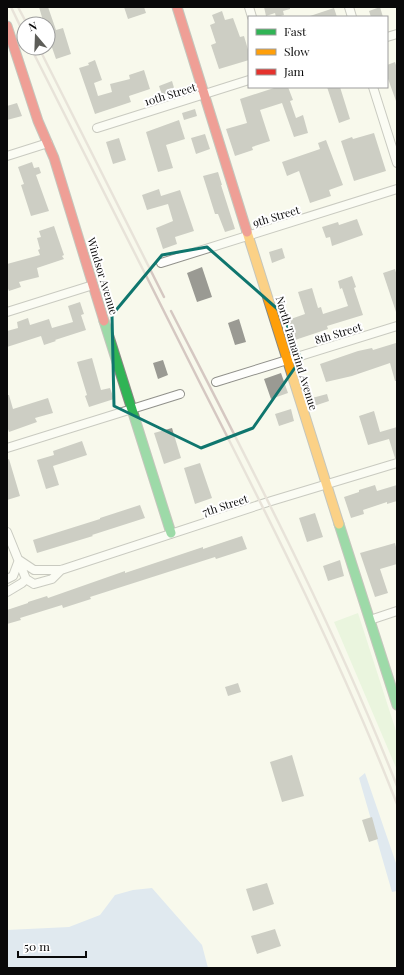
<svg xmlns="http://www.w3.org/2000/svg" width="404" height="975" viewBox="0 0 404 975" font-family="'Playfair Display',serif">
	<rect width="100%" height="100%" fill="#f8f9ec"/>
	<path fill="#d9efcc" d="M358 613 397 734V770L334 622Z"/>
	<path fill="#c3d5f2" d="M365 773 397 866V891L392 892 359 778Z
		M152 888 202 945 208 968H7V930L69 927 100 915 115 895 133 890Z"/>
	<path fill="#9a9a93" d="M39 7H48L56 30 63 28 71 54 56 59 48 36V24H44Z
		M124 7H144L146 13 128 19Z
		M264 7H290V9L283 11 284 15 276 17 275 13 266 16Z
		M380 7 383 17H371L369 11Z
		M334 8 337 17H310V16Z
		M222 11 225 20 233 18 240 37 244 36 249 53V60L219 69 211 45 216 43 210 25 215 23 212 15Z
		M95 60 102 80 94 83 98 96 112 92 110 84 130 79 129 75 144 70 150 89 129 96 131 102 95 114 79 68 89 65 88 63Z
		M395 62 397 68 396 101 387 76V65Z
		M172 81 175 91 162 95 159 86Z
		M277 87H288L293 100 290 101 296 118 303 115 308 133 294 137 282 103 260 110 270 141 252 147 253 150 235 156 226 129 247 123 240 99Z
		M327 87H340L350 119 339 123Z
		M17 103 22 116 7 120V106Z
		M195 109 197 116 184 120 182 113Z
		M179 120 185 139 166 145 173 168 158 172 146 132Z
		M374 133 386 171 354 181 341 141 352 137 353 139Z
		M205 134 210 149 196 154 191 138Z
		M119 138 126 160 113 164 106 142Z
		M326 140 343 185 329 190 331 196 310 203 299 171 287 176 282 162 320 149 318 143Z
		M32 162 34 168 39 167 41 173 36 175 49 211 31 216 21 185 24 184 18 167Z
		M218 172 222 185H221L235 229 225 232 218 214H215L203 176Z
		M159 189 161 196 180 190 194 231 175 237 177 244 163 249 156 228 173 221 168 204 147 210 142 195Z
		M357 219 363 235 332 246 330 237 326 238 322 227 338 222 339 225Z
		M54 226 64 255 62 256 64 259 37 268 39 277 19 282 21 287 9 291 7 286V264L40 255 38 250 40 249 37 238 41 237 39 231Z
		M282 248 285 258 272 263 269 252Z
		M202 267 212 297 197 302 187 273Z
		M395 269 397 276V311L396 312 383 273Z
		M352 276 356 287 354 288 363 315 327 326 328 329 295 340 288 320 305 314 298 292 312 288 318 308 321 307 323 314 348 306 342 288 340 289 338 281Z
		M80 302 84 314 81 315 86 330 55 340 56 341 44 345 41 336 7 347V331L18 328 17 322 28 318 30 325 49 319 52 328 73 322 68 306Z
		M239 319 246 342 235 345 228 323Z
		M396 343 397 348V381H395L390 363 352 376 326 382 320 364 358 351 372 348 373 350Z
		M92 358 101 390 110 388 114 399 89 407 85 396 87 395 77 362Z
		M163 360 168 375 158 379 153 363Z
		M281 373 288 393 271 399 264 379Z
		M327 394 329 401 314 406 312 398Z
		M7 395H9L13 409 48 398 53 413 35 418 37 422 9 432 7 426Z
		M291 409 294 421 279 426 275 414Z
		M374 411 380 432 397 427V458H395L389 439 368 445 359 416Z
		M172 428 181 458 164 464 154 433Z
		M82 441 87 455 53 466 59 485 46 489 37 460 54 455 53 451Z
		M9 459 20 496 7 500V460Z
		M200 463 212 498 195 504 184 468Z
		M375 485 377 491 397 485V501L387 504V502L363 510 364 514 351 518 344 497 359 492V490Z
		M140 505 145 518 92 535 93 536 37 553 33 540 100 519V518Z
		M315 513 323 537 307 542 299 518Z
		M242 536 247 549 216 559 215 557 90 597 91 599 63 608 62 605 20 618 21 620 7 624V610L28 603V602L47 596 48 598 125 571V573L203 547V549Z
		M395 543 397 551V564L380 569 388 593 375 597 360 553Z
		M340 560 344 576 328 581 323 566Z
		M238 683 241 692 228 696 225 687Z
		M292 755 304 796 282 802 270 762Z
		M372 817 378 839 369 842 362 820Z
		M267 883 274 904 253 911 246 889Z
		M275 929 281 946 257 954 251 936Z"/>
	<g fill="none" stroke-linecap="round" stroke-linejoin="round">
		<defs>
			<path id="street" d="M249 7 252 17
				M349 7 352 17
				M387 37 397 34
				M373 87 397 163
				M97 128 249 80
				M7 156 48 143
				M161 263 397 189
				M7 312 93 285
				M216 382 397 326
				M7 448 180 394
				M7 532 26 579
				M7 579 13 576 19 560 34 570H61L268 502 397 463
				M26 579 34 584 52 579 61 570
				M7 592 22 583 26 579
				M370 620 397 611"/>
			<path id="fast" d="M104 321 171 533
				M339 524 397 705"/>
			<path id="slow" d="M247 232 339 524"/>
			<path id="jam" d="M177 7 247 232
				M7 26 38 121 54 158 104 321"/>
		</defs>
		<use href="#street" stroke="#91918b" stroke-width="10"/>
		<use href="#fast" stroke="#878882" stroke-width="11"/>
		<use href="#slow" stroke="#878882" stroke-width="11"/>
		<use href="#jam" stroke="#878882" stroke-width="11"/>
		<use href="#street" stroke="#fefefc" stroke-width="8"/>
		<use href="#fast" stroke="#30b455" stroke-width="9"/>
		<use href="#slow" stroke="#ff9f0a" stroke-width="9"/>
		<use href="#jam" stroke="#e5322d" stroke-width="9"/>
		<path stroke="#d5c8c2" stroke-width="2.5" d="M11 7 24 34
			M18 7 27 24
			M31 48C89 161 145 274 202 387 272 524 341 661 397 804
			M39 48 164 297
			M171 311C251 467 333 623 397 786"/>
	</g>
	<path d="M0 0H404V975H0ZM207 247 282 313 301 359 253 428 201 448 114 406 112 315 162 255Z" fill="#f8f9ec" fill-opacity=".55" fill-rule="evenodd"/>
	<path fill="none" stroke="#0f766e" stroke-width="3" stroke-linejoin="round" d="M207 247 282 313 301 359 253 428 201 448 114 406 112 315 162 255Z"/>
	<g text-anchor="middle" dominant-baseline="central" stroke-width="4" stroke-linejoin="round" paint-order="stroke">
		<g font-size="11" fill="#090909" stroke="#fff">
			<text transform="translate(170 94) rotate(-17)">10th Street</text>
			<text transform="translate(276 216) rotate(-17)">9th Street</text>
			<text transform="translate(103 276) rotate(73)">Windsor Avenue</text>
			<text transform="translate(338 333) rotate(-17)">8th Street</text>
			<text transform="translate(297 353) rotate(73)">North Tamarind Avenue</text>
			<text transform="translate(225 505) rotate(-18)">7th Street</text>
		</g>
	</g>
	<rect width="404" height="975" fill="none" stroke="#090909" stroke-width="16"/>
	<rect x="248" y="16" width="140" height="72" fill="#ffffff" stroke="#9d9d9d"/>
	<rect x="256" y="29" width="20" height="6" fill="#30b455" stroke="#9d9d9d"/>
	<text x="284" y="36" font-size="12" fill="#090909">Fast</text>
	<rect x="256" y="49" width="20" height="6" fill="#ff9f0a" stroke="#9d9d9d"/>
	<text x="284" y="56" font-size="12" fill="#090909">Slow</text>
	<rect x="256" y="69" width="20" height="6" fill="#e5322d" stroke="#9d9d9d"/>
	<text x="284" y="76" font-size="12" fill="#090909">Jam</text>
	<g transform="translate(36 36) rotate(341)"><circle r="19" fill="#ffffff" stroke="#9d9d9d"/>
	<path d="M0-3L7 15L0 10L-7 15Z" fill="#5d5d58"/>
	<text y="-6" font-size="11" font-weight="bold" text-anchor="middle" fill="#090909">N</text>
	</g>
	<path d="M18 951v6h68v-6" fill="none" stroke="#090909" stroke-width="2"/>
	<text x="24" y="951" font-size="12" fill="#090909" stroke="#ffffff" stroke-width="3" paint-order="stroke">50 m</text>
</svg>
